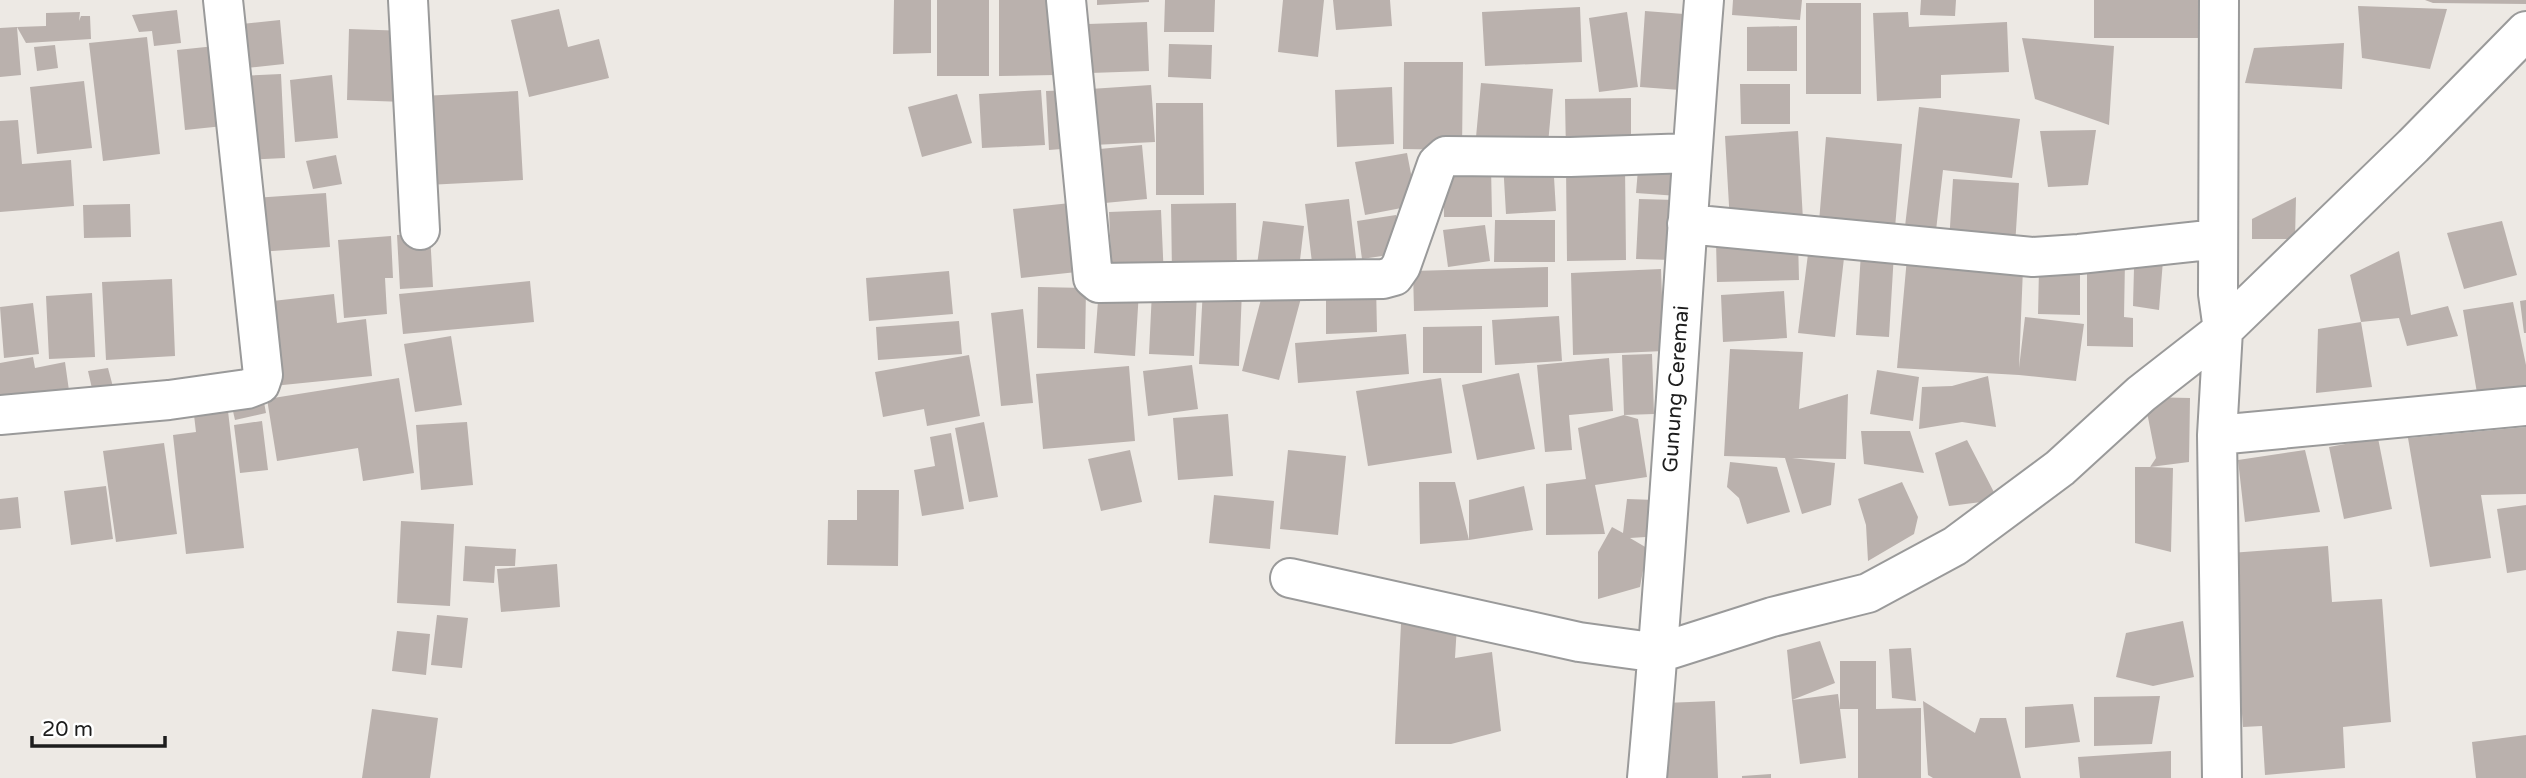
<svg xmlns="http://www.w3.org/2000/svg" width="2526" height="778" viewBox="0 0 2526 778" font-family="'Varela Round',sans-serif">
	<rect width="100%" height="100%" fill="#ede9e4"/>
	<path fill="#bab1ad" d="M894 0H931V53L893 54Z
		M937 0H989V76H937Z
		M999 0H1055V75L999 76Z
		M1097 0H1149V2L1097 5Z
		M1165 0H1215L1214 32H1164Z
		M1283 0H1324L1318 57 1278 52Z
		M1333 0H1390L1392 26 1336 30Z
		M1733 0H1802L1800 20 1732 15Z
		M1921 0H1956L1955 16 1920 15Z
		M2094 0H2203L2200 38H2094Z
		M2425 0H2526V4L2433 3Z
		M1806 3H1861V94H1806Z
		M2358 6 2447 9 2430 69 2362 58Z
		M1580 7 1582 62 1485 66 1482 12Z
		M559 9 568 47 599 39 609 78 529 97 511 20Z
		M177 10 181 43 154 46 152 31 139 32 132 15Z
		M1645 11 1684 14 1680 90 1640 87Z
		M80 12 79 21 81 16H90L91 39 26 43 17 27 21 75 0 77V28L17 27 46 26V13Z
		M1627 12 1638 87 1599 92 1589 18Z
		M1908 12 1909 27 2007 22 2009 72 1941 75V98L1877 101 1873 13Z
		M280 20 284 64 236 69 232 25Z
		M1147 22 1149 71 1090 73 1088 24Z
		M1797 26V71H1747V27Z
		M349 29 408 31 405 102 347 100Z
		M147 37 160 154 103 161 89 43Z
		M2022 38 2114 46 2109 125 2035 99Z
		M2344 43 2342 89 2245 83 2254 48Z
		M1169 44 1212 45 1211 79 1168 77Z
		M55 45 58 68 37 71 34 47Z
		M225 45 233 125 185 130 177 50Z
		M1404 62H1463L1462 150 1403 149Z
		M281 74 285 158 243 160 239 76Z
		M332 75 338 138 295 142 290 80Z
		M84 81 92 148 37 154 30 87Z
		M1481 83 1553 89 1547 155 1475 148Z
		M1740 84H1790V124H1741Z
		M1151 85 1155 142 1093 145 1090 89Z
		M1392 87 1394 144 1337 147 1335 90Z
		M1041 90 1045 145 982 148 979 94Z
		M1071 90 1074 148 1049 150 1046 91Z
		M518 91 523 180 427 185 422 96Z
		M957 94 972 143 922 157 908 107Z
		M1631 98V152L1566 154 1565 99Z
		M1156 103H1203L1204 195H1156Z
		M1919 107 2020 119 2012 178 1943 170 1935 239 1904 235Z
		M18 120 22 164 71 160 74 206 0 212V121Z
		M2096 130 2088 185 2048 187 2040 131Z
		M1798 131 1803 220 1730 223 1725 136Z
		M1826 137 1902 144 1895 228 1819 222Z
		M1142 145 1147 199 1094 204 1089 150Z
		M1407 153 1417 205 1365 215 1355 162Z
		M336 155 342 184 313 189 306 161Z
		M1639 157 1682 160 1678 196 1636 193Z
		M1553 160 1556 211 1506 214 1503 162Z
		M1625 165 1626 260 1567 261 1566 166Z
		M1443 166H1491L1492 217H1444Z
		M1953 179 2019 183 2015 246 1949 243Z
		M326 193 330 247 258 252 254 198Z
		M2296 197 2295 239H2252V219Z
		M1349 199 1357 266 1313 271 1305 204Z
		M1639 199 1676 200 1674 260 1636 259Z
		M1080 202 1086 271 1021 278 1013 209Z
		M1236 203 1237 273 1172 274 1171 204Z
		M130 204 131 237 84 238 83 205Z
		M1161 210 1164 279 1112 281 1109 212Z
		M1396 215 1402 253 1362 259 1357 221Z
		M1495 220H1555V262H1494Z
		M1263 221 1304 226 1298 277 1256 272Z
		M2502 221 2517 275 2464 289 2447 233Z
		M1485 225 1490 261 1448 267 1443 230Z
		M430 233 433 287 400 289 397 235Z
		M391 236 393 278H385L387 314 344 318 338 240Z
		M1798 239 1799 280 1717 282 1716 241Z
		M2164 248 2159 310 2133 306 2134 268Z
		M2399 251 2411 315 2448 306 2458 336 2407 346 2399 318 2361 322 2350 275Z
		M1861 252 1894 253 1889 337 1856 335Z
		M1808 254 1844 258 1835 337 1798 333Z
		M1907 258 2023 268 2019 368 2025 317 2084 324 2076 381 2019 375 1897 368Z
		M2125 260 2124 317 2133 318V347L2087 346V262Z
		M1548 267V307L1414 311 1413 271Z
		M1661 269 1664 351 1573 355 1571 273Z
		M2039 269H2080V315L2038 314Z
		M949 271 953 314 869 321 866 278Z
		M172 279 175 356 106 360 102 282Z
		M530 281 534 322 403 334 399 294Z
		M1376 284 1377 332 1326 334V285Z
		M1038 287 1086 288 1085 349 1037 348Z
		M1099 288 1139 291 1135 356 1094 353Z
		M1203 288 1242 290 1239 366 1199 364Z
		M1264 288 1301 298 1279 380 1242 371Z
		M1152 291 1197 293 1194 356 1149 354Z
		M1784 291 1787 338 1723 342 1721 295Z
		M92 293 95 357 49 359 46 296Z
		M334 294 337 323 366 319 372 376 273 386 264 302Z
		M2526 300V333H2524L2520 301Z
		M2513 302 2526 365V387L2477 393 2463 310Z
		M33 303 39 354 4 358 0 307Z
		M1023 309 1033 403 1001 406 991 313Z
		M1559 316 1562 361 1495 365 1492 320Z
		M959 321 962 354 878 360 876 327Z
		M2361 322 2372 387 2316 393 2318 329Z
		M1482 326V373H1423V327Z
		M1406 334 1409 374 1298 383 1295 343Z
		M451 336 462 405 415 412 404 344Z
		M1730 349 1803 352 1799 409 1848 394 1846 459 1792 458 1835 463 1831 505 1802 514 1785 458 1724 456Z
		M1652 354 1654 414 1624 415 1622 355Z
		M969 355 980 416 927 426 924 409 883 417 875 372Z
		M33 357 35 368 65 362 71 405 0 401V363Z
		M1609 358 1613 411 1569 415 1572 450 1545 452 1537 365Z
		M1192 365 1198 409 1148 416 1143 371Z
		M1129 366 1135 441 1043 449 1036 374Z
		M108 368 117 402 96 406 88 371Z
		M1877 370 1919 377 1913 421 1870 414Z
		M1519 373 1535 449 1477 460 1462 385Z
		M1988 376 1996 427 1962 422 1919 429 1922 387 1952 386Z
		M399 378 414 473 363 481 358 448 277 461 267 399Z
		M1441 378 1452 453 1368 466 1356 391Z
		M262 391 266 413 235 420 230 398Z
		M2144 397 2190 398 2189 462 2150 467 2173 468 2171 552 2135 543V467H2150L2156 458Z
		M228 411 244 548 186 554 173 435 196 432 194 415Z
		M1228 414 1233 476 1178 480 1173 418Z
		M1624 415 1638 419 1647 477 1595 485 1605 534 1546 535V484L1586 479 1578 428Z
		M262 421 268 470 240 473 234 425Z
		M467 422 473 485 421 490 416 425Z
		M984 422 998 497 969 502 955 428Z
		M2526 427V494L2481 495 2491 558 2430 567 2408 438Z
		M1861 431H1910L1924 473 1864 464Z
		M951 433 964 509 922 516 914 470 935 466 930 437Z
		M2378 438 2392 509 2344 519 2329 447Z
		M1967 440 1998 500 1949 506 1935 453Z
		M164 443 177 534 116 542 103 451Z
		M1130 450 1142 502 1101 511 1088 459Z
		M1288 450 1346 456 1338 535 1280 529Z
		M2305 450 2320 512 2245 522 2238 460Z
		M1730 462 1777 467 1790 512 1747 524 1739 498 1727 487Z
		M1419 482H1455L1469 540 1420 544Z
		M1902 482 1918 517 1914 534 1868 561 1866 525 1858 499Z
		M106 486 113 539 71 545 64 491Z
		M1524 486 1533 530 1469 540V500Z
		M857 490H899L898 566 827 565 828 520H857Z
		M1214 495 1274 501 1270 549 1209 543Z
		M18 497 21 528 0 530V499Z
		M1627 499 1656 500 1661 536 1630 538 1647 548 1640 587 1598 599V552L1612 527 1623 533Z
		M2526 505V570L2507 573 2497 509Z
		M401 521 454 524 450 606 397 603Z
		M465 546 516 549 515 566H495L494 583 463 581Z
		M2328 546 2332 602 2382 599 2391 722 2343 727 2345 768 2265 775 2262 726 2243 727 2230 553Z
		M557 564 560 607 501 612 497 569Z
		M437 615 468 618 462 668 431 665Z
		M1463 621 1457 625 1455 658 1492 652 1501 731 1451 744H1395L1401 624Z
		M2183 621 2194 677 2153 686 2116 677 2126 633Z
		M397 631 430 634 426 675 392 671Z
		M1820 641 1835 683 1792 700 1838 694 1840 709V661H1876V709L1921 708V778H1858V709H1840L1846 758 1800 764 1792 700 1787 650Z
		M1911 648 1916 701 1892 698 1889 649Z
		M2160 696 2152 744 2094 746V697Z
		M1715 701 1718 778H1666L1664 703Z
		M1923 701 1975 733 1980 718H2006L2021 778H1933L1928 775Z
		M2073 704 2080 742 2025 748V707Z
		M372 709 438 718 430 778H362Z
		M2526 735V778H2476L2472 742Z
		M2171 751V778H2080L2078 757Z
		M1771 774V778H1742V776Z"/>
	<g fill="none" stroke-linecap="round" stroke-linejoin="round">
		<defs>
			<path id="street" d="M408 0 420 230
				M1066 0 1093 278 1099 283 1383 279 1394 276 1401 266 1437 164 1446 156 1570 157 1692 153
				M2219 0 2218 294 2223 330 2217 435 2222 778
				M1687 224 2033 257 2079 254 2218 239
				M0 415 169 400 247 389 260 384 263 375 223 0
				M2217 435 2526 406
				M1290 578 1579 642 1659 653 1772 617 1868 593 1955 546 2060 468 2141 394 2223 330 2413 146 2526 31
				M1647 778C1671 519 1683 259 1704 0"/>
		</defs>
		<use href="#street" stroke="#9a9a9a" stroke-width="42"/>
		<use href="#street" stroke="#fff" stroke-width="38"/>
	</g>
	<g text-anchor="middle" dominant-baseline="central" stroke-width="6" stroke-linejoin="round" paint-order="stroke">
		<g font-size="21" fill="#1d1d1d" stroke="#fff">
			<text transform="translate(1676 389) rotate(-86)">Gunung Ceremai</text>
		</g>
	</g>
	<path d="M32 736v10h133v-10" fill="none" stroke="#1d1d1d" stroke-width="3.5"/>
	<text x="42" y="736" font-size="21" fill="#1d1d1d" stroke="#ffffff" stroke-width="5" paint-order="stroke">20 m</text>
</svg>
